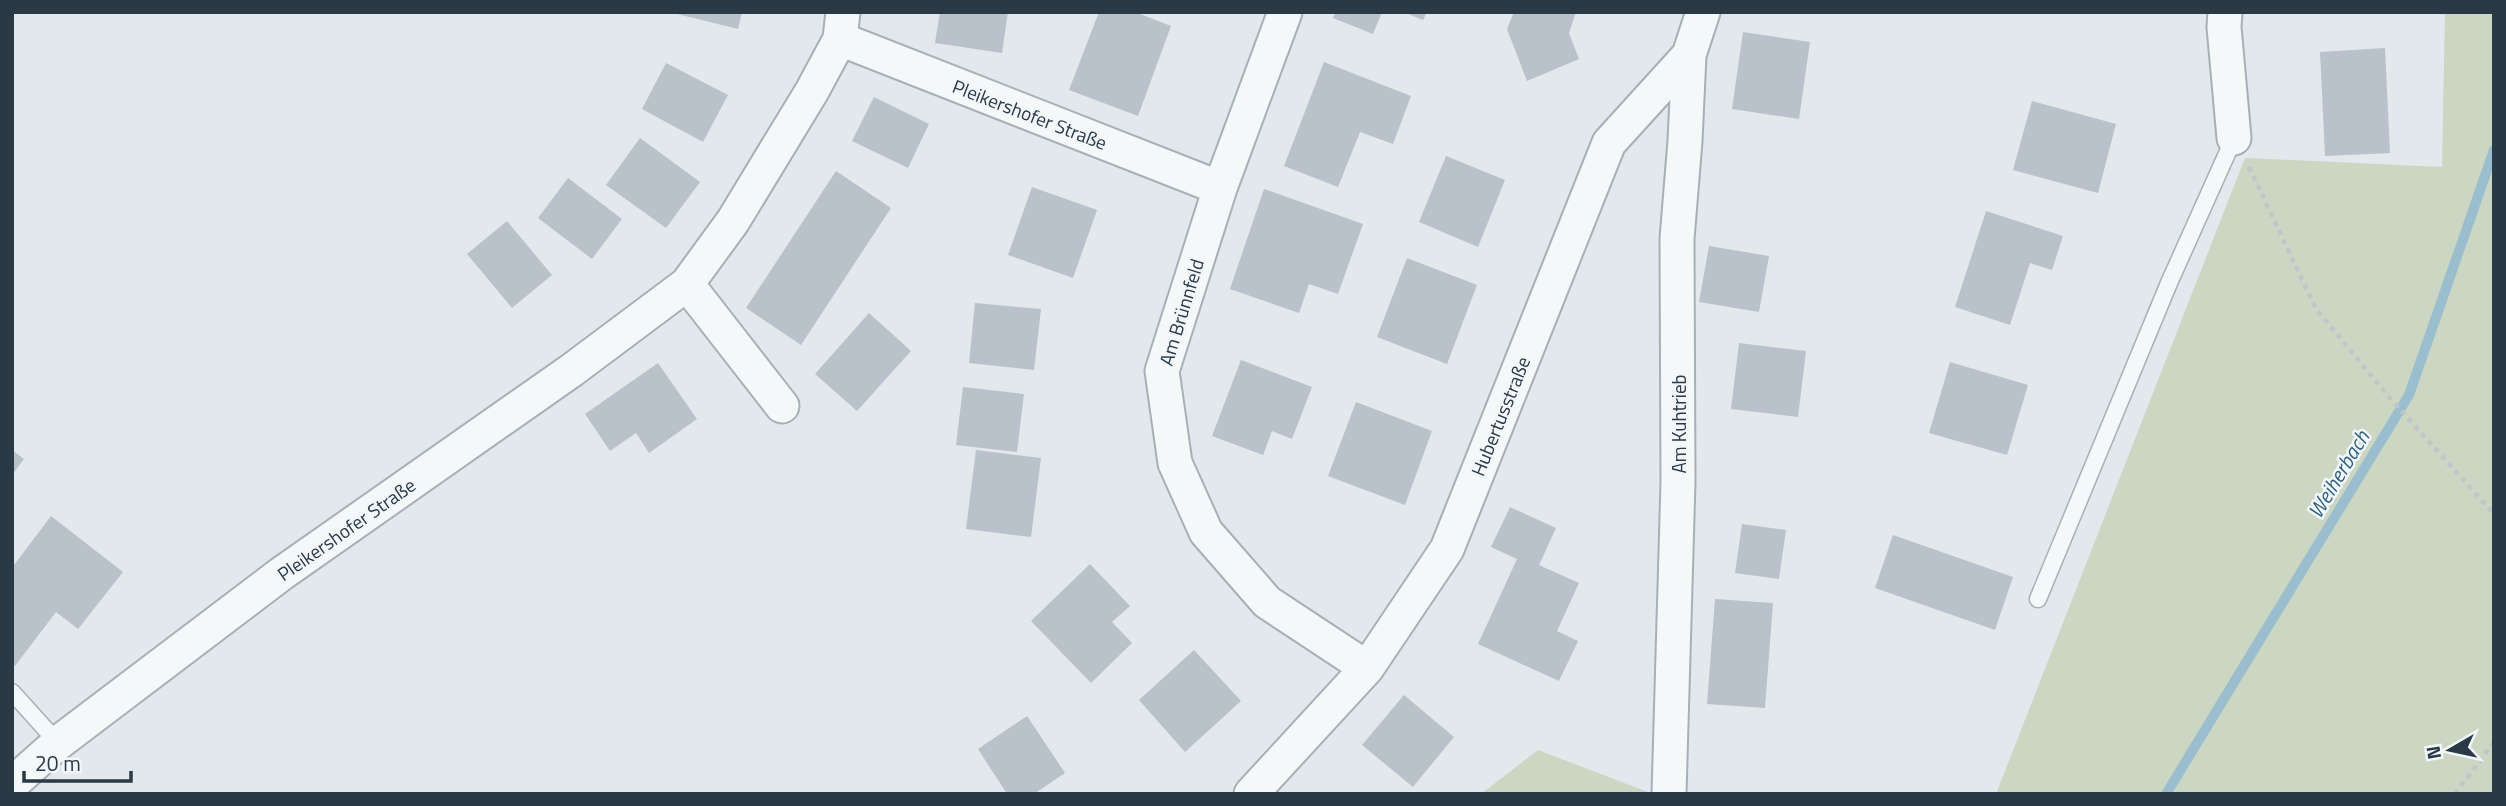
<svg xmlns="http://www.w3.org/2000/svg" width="2506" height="806" viewBox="0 0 2506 806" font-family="'Titillium Web',sans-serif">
	<rect width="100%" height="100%" fill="#e2e8ec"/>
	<path fill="#cbd6c3" d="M2445 12H2494V794H1996L2245 158 2442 167Z
		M1538 750 1653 794H1481Z"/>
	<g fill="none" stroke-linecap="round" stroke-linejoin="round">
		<path stroke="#9bbece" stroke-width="10" d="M2166 794 2409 395 2494 150"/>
	</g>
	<path fill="#b9c2ca" d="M669 12H742L738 29Z
		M940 12H1008L1002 53 935 43Z
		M1099 12H1135L1171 26 1138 116 1069 90Z
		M1336 12H1382L1373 34 1333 18Z
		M1403 12H1427L1423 20Z
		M1514 12H1576L1569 33 1579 59 1527 81 1507 29Z
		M1743 32 1810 42 1799 119 1732 109Z
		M2385 48 2390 153 2325 156 2320 52Z
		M1324 62 1411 96 1393 144 1360 132 1338 187 1284 166Z
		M666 63 728 95 703 142 642 109Z
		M874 97 929 124 908 168 852 141Z
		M2032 101 2116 124 2098 193 2013 170Z
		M640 138 700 182 666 228 606 185Z
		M1446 156 1505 180 1478 247 1419 222Z
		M836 171 891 208 801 345 746 308Z
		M568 178 622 219 592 259 538 218Z
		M1032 187 1097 210 1073 278 1008 255Z
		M1264 189 1363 224 1338 294 1309 284 1299 313 1230 289Z
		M1986 211 2063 236 2052 270 2030 263 2010 325 1955 307Z
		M507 221 552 275 512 308 467 254Z
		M1709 246 1769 256 1759 312 1699 302Z
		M1407 258 1477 285 1447 364 1377 337Z
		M975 303 1041 309 1034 370 969 363Z
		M869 313 911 351 857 411 815 374Z
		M1739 343 1806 351 1798 417 1731 409Z
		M1241 360 1312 387 1292 439 1272 431 1263 455 1212 436Z
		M1950 362 2028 385 2007 455 1929 433Z
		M658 363 697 419 649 453 636 433 610 451 585 414Z
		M963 387 1024 394 1017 452 956 445Z
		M1356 402 1432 431 1405 505 1328 476Z
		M12 450 24 459 12 475Z
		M976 450 1041 458 1031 537 966 529Z
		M1510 507 1556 528 1539 565 1579 583 1557 631 1578 641 1559 681 1478 644 1517 559 1491 547Z
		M51 516 123 572 78 629 56 612 15 666 12 663V564L14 565Z
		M1742 524 1786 530 1779 579 1735 573Z
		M1893 535 2013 577 1995 630 1875 588Z
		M1090 564 1130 606 1112 622 1132 643 1091 683 1031 621Z
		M1715 599 1773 603 1765 708 1707 704Z
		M1194 650 1241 701 1185 752 1139 700Z
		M1404 695 1454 737 1413 787 1362 745Z
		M1027 716 1065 773 1034 794H1007L978 749Z"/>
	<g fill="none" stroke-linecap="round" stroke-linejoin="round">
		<defs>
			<path id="service" d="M2038 599 2169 283 2234 138
				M12 692 58 743"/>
			<path id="minor" d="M1285 12 1220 188 1162 371 1175 463 1206 532 1267 602 1367 668
				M2225 12 2224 27 2234 138
				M840 39 1220 188
				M687 284 782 406
				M12 784 58 743 281 574 572 370 687 284 733 221 812 91 840 39 843 12
				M1251 794 1367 668 1447 549 1609 143 1689 55 1703 12
				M1669 794 1678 482 1677 239 1685 141 1689 55"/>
		</defs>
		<use href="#service" stroke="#a7b0b7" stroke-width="19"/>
		<use href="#minor" stroke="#a7b0b7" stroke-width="37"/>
		<path stroke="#c0c6ca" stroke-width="4.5" stroke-dasharray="5 5" stroke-linecap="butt" d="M2249 167 2316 309 2389 397 2494 514
			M2455 794 2494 742"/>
		<use href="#service" stroke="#f5f8f9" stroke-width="16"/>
		<use href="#minor" stroke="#f5f8f9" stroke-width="33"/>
	</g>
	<g text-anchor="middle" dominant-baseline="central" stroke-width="5" stroke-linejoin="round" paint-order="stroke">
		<g font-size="19" fill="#293945" stroke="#f2f6f9">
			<text transform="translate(1030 114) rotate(21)">Pleikershofer Straße</text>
			<text transform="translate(1181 312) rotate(-73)">Am Brünnfeld</text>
			<text transform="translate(1500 416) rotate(-68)">Hubertusstraße</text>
			<text transform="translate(1678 424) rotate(-90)">Am Kuhtrieb</text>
			<text transform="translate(346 529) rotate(-35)">Pleikershofer Straße</text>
		</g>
		<g font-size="21" font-style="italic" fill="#2f617c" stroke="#f2f6f9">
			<text transform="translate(2338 474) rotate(-59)">Weiherbach</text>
		</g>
	</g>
	<rect width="2506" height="806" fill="none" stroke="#293945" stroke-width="28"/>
	<g transform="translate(2450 750) rotate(261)" stroke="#f2f6f9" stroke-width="5" paint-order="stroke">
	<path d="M0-5L12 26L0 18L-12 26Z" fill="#293945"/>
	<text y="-10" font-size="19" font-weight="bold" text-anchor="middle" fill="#293945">N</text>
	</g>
	<path d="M24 771v10h107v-10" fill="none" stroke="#293945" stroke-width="3.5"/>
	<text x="35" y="771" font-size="21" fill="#293945" stroke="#f2f6f9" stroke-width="5" paint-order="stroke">20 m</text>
</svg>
